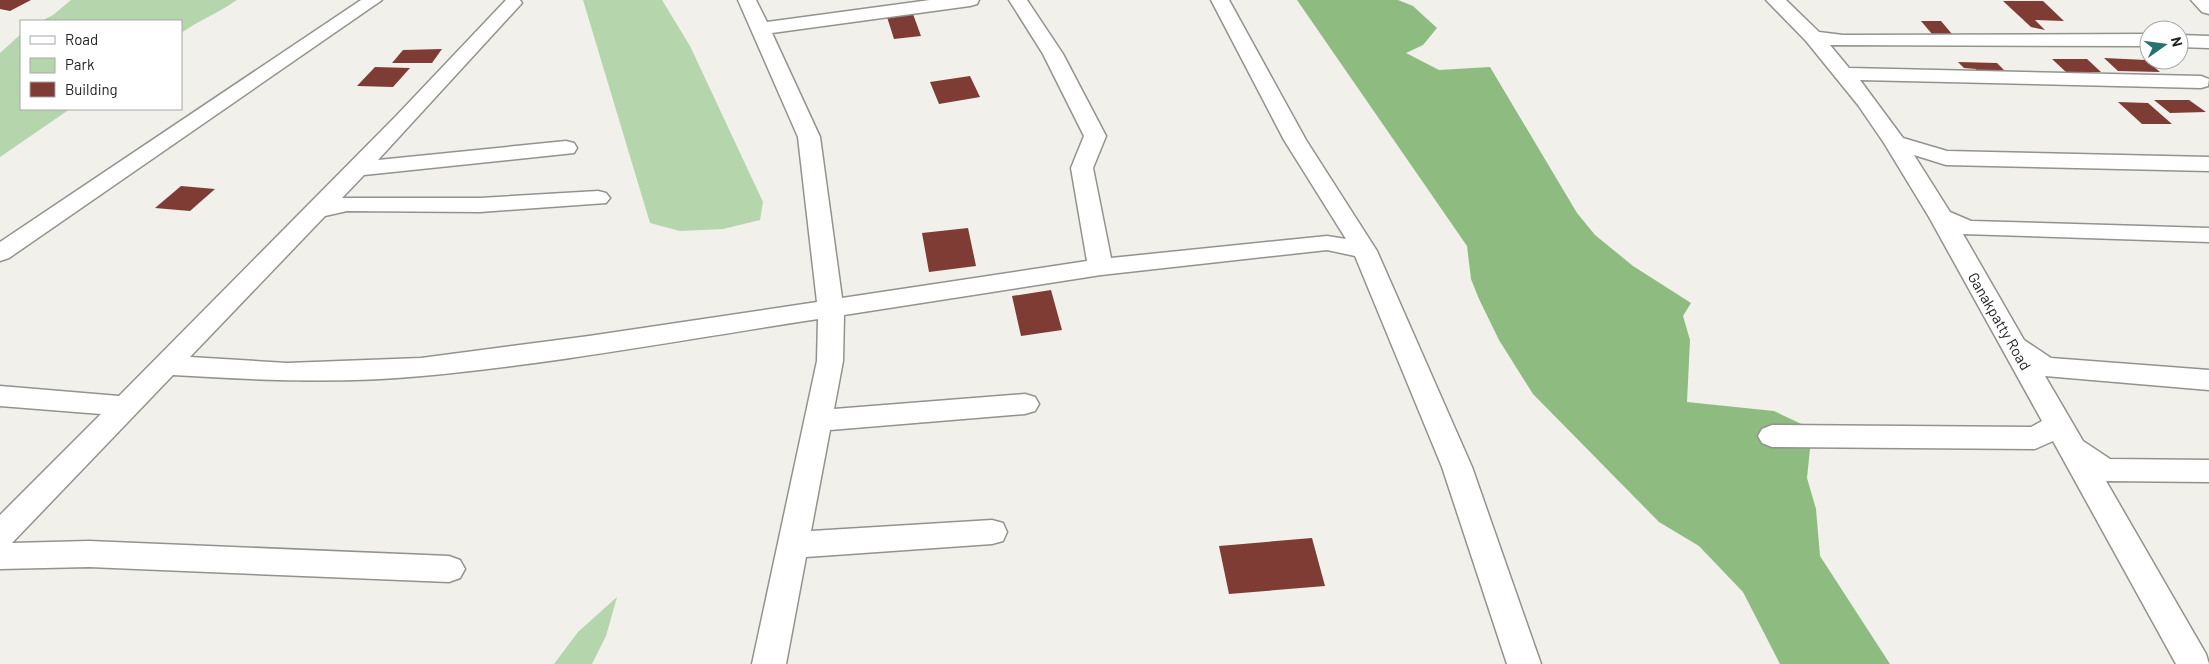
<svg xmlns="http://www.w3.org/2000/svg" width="2209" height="664" viewBox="0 0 2209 664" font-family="Barlow,sans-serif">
	<rect width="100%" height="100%" fill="#f1f0eb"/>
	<path fill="#b5d5ac" d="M71 0H237C219 13 199 20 181 33V21H41L53 15Z
		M583 0H662L690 46 763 202 760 220 723 229 680 231 650 223Z
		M21 34V109H70L0 157V53Z
		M617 597 606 636 592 664H554L578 632Z"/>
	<path fill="#8dbb80" d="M1297 0H1398L1413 6 1437 28 1423 45 1406 53 1439 70 1490 67 1577 213 1595 235 1633 266 1691 303 1683 316 1690 340 1687 402 1774 411 1812 429 1807 478 1816 509 1820 556 1890 664H1780L1743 592 1699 546 1659 522 1533 394 1499 340 1479 299 1471 279 1467 246Z"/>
	<path fill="#7f3c34" d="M0 0H31L10 11 0 9Z
		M2003 1H2043L2064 21 2035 20 2045 30 2031 27Z
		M913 14 921 36 894 39 887 17Z
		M1921 21H1941L1952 34H1932Z
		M442 49 432 63H392L403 50Z
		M2104 58 2146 60 2160 72 2118 71Z
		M2052 59H2087L2101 72H2066Z
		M1958 62 1997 63 2008 74H1977L1976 69 1964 68Z
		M375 67 410 68 393 87 357 86Z
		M970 76 980 97 939 104 930 82Z
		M2154 100H2189L2206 112 2170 113Z
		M2118 102 2148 103 2172 124H2142Z
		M181 186 215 189 190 211 155 208Z
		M968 228 976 266 929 272 922 233Z
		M1051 290 1062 330 1021 336 1012 296Z
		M1312 538 1325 586 1229 594 1219 546Z"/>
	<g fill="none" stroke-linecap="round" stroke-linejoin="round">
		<defs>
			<path id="minor" d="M361 0H382L9 258 0 261V242Z
				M506 0H520L522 3 378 160 566 141 574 143 577 148 574 153 364 175 342 198H480L598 191 606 193 610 198 606 203 480 212 347 211 325 216 190 357 287 363 421 358 589 336 817 302 798 137 738 0H756L767 22 930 0H979L977 4 970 6 772 33 820 137 842 298 1087 261 1071 168 1084 136 1043 54 1009 0H1027L1063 54 1106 136 1093 168 1111 258 1327 236 1346 239 1284 140 1211 0H1229L1306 140 1377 251 1472 467 1541 664H1507L1442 467 1355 256 1327 250 1101 275 844 315 843 361 834 409 1025 394 1035 397 1039 404 1035 411 1025 414 830 430 811 531 992 520 1003 523 1007 532 1003 541 992 544 806 557 786 664H752L817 361 818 319C687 339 553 364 422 376 339 384 256 380 173 375L12 543 89 541 449 556 460 560 465 569 460 578 449 582 89 567 0 569V515L101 414 0 406V386L119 396 397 115Z
				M1766 0H1786L1819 32 1843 35 2149 34V46L1830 45 1849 68 2201 76 2209 79 2208 86 2201 88 1860 80 1903 138 1947 151 2209 157V171L1946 165 1914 155 1950 212 1971 221 2209 228V242L1963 234 2024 340 2051 358 2209 370V390L2045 376 2083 441 2110 459 2209 460V482L2106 481 2206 654 2209 664H2176L2053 441 2035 449 1772 447 1762 443 1758 436 1762 429 1772 425 2031 427 2042 421 1929 217 1884 143 1858 105 1806 41Z
				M2191 0H2209V14L2202 12Z
				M2179 35 2209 36V48L2179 47Z"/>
		</defs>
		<use href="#minor" stroke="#94928e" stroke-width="3"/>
		<use href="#minor" fill="#fff" fill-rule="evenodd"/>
	</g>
	<g text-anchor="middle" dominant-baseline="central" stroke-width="5" stroke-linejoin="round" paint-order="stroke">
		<g font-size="15" fill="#242322" stroke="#fff">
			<text transform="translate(2000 321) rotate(60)">Ganakpatty Road</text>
		</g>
	</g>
	<rect x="20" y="20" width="162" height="90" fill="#ffffff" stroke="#a7a7a7"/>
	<rect x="30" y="36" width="25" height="8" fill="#ffffff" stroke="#a7a7a7"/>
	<text x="65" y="45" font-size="15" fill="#242322">Road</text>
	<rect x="30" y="58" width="25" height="15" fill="#b5d5ac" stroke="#a7a7a7"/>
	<text x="65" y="70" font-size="15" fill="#242322">Park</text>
	<rect x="30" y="82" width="25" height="15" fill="#7f3c34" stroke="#a7a7a7"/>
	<text x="65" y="95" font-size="15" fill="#242322">Building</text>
	<g transform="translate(2164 45) rotate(76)"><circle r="24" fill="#ffffff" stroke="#a7a7a7"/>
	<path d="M0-4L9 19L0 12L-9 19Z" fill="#27716f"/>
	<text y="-8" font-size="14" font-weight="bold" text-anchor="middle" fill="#242322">N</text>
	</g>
</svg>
